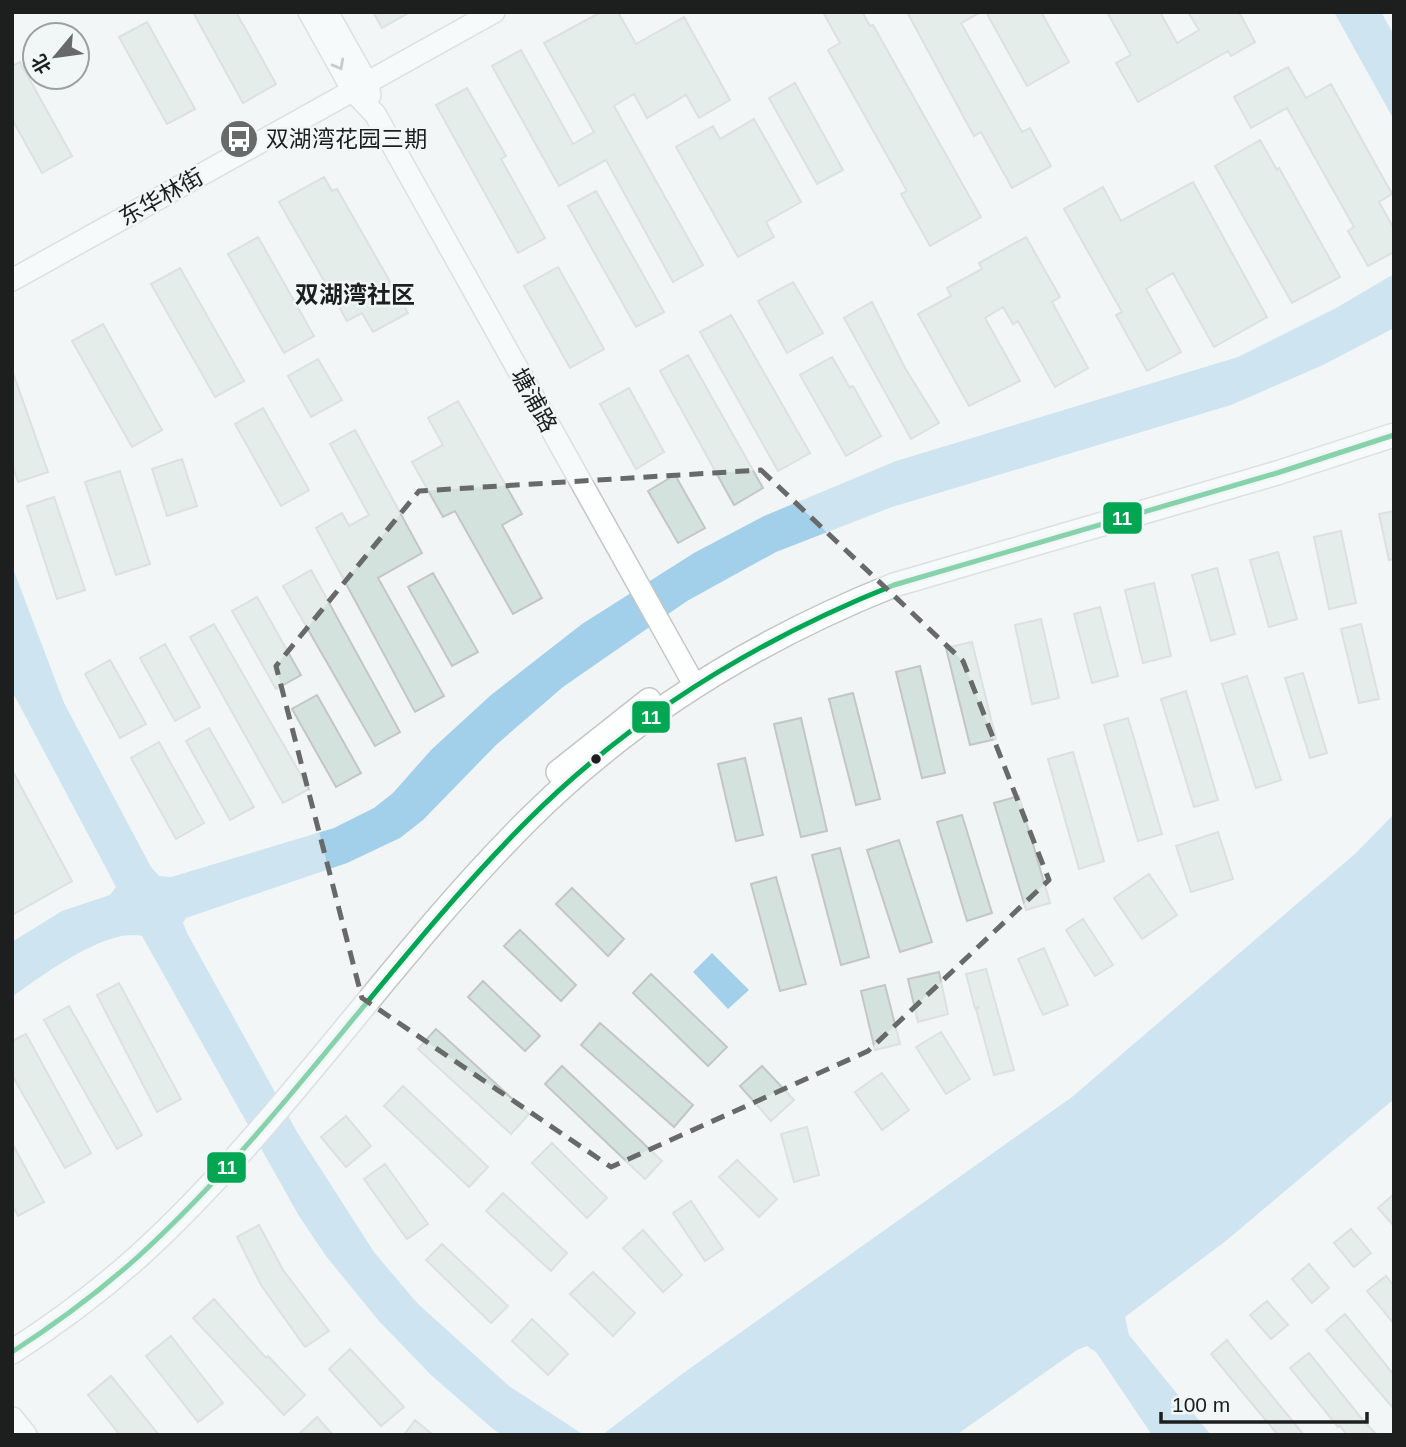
<svg xmlns="http://www.w3.org/2000/svg" width="1406" height="1447" viewBox="0 0 1406 1447" font-family="Helvetica,'Noto Sans SC',sans-serif">
	<rect width="100%" height="100%" fill="#f2f5f5"/>
	<path fill="#a2cfea" d="M1334 12H1381L1394 35V120Z
		M1394 274V328L1323 365 1231 405 892 507 776 552 687 601 563 687 496 745 423 820 400 838 347 863 186 918 183 923 187 933 297 1132 374 1252 417 1303 509 1386 584 1435H502L493 1429 431 1375 378 1320 326 1256 299 1216 142 936C106 927 40 977 12 997V942L62 911 110 895 116 887 12 691V566L64 703 151 867 159 876 171 877 334 828 374 808 393 793 431 750 491 695 582 624 694 553 764 516 896 461 1238 357 1336 308Z
		M1394 814V1099L1227 1240 1125 1317 1129 1335 1211 1435H1152L1096 1352 1087 1346 1077 1350 956 1435H602L682 1374 1072 1097 1356 853Z
		M712 953 749 990 728 1009 693 972Z"/>
	<path fill="#d3e2dc" stroke="#c4c6c6" stroke-width="2" d="M193 12H236L276 84 243 103Z
		M373 12H410L382 28Z
		M601 12H618L636 44 684 17 730 100 699 118 686 95 647 118 634 94 614 106 703 265 673 282 606 160 559 186 492 66 521 50 573 144 594 132 544 43Z
		M823 12H862L870 26 873 25 981 217 930 246 901 194 907 191 828 50 840 43Z
		M907 12H981L961 23 1022 132 1030 128 1051 166 1012 188 981 132 974 136Z
		M986 12H1041L1069 62 1027 86Z
		M1107 12H1160L1177 43 1199 30 1188 12H1239L1255 42 1231 56 1228 51 1138 102 1116 63 1131 55Z
		M147 22 195 109 167 124 119 37Z
		M20 62 72 156 42 173 12 119V66Z
		M1288 67 1306 98 1331 84 1392 194 1379 202 1394 229V252L1368 266 1348 231 1354 227 1287 108 1251 128 1234 97Z
		M795 83 843 170 817 184 769 98Z
		M467 88 506 156 501 159 545 238 518 253 436 105Z
		M754 119 801 202 766 222 774 237 738 257 676 147 713 126 720 139Z
		M1260 140 1277 170 1279 168 1340 277 1292 303 1215 166Z
		M324 177 332 191 337 189 408 313 373 332 362 313 347 321 279 202Z
		M1193 182 1267 317 1214 347 1173 273 1146 289 1181 352 1147 371 1116 315 1122 312 1064 209 1103 187 1121 221Z
		M596 191 664 312 636 327 568 206Z
		M258 237 314 336 284 353 228 254Z
		M1026 237 1060 297 1052 302 1088 368 1055 387 1018 321 1013 324 1003 307 985 318 1020 381 969 406 918 314 951 296 947 288 982 269 979 263Z
		M558 267 604 349 570 368 524 286Z
		M180 268 244 381 215 397 151 284Z
		M793 282 823 333 787 353 758 301Z
		M872 302 905 368 939 423 911 439 844 318Z
		M731 315 810 453 778 471 700 332Z
		M103 324 162 430 132 447 72 341Z
		M688 355 763 488 734 505 660 371Z
		M832 357 850 388 853 386 881 436 846 456 800 375Z
		M318 359 342 400 311 417 288 376Z
		M12 370 48 472 18 482 12 464Z
		M629 388 664 452 636 469 600 404Z
		M458 401 522 514 502 525 542 598 513 614 455 511 443 517 412 462 443 445 428 418Z
		M263 408 309 490 281 506 235 424Z
		M355 430 422 553 378 578 444 696 415 712 316 528 342 513 349 526 369 515 330 444Z
		M182 459 197 506 167 516 152 469Z
		M120 471 150 564 116 575 85 482Z
		M675 475 705 528 678 543 648 491Z
		M54 497 85 590 57 599 27 506Z
		M1394 511V559L1389 560 1379 514Z
		M1341 531 1356 603 1329 609 1314 537Z
		M1278 552 1297 619 1269 627 1250 560Z
		M1217 568 1235 634 1211 641 1192 575Z
		M311 570 400 732 375 746 283 586Z
		M433 573 478 652 452 666 408 587Z
		M1154 583 1171 656 1143 663 1125 590Z
		M257 597 301 675 276 689 232 611Z
		M1100 607 1118 676 1092 683 1074 614Z
		M1041 619 1059 698 1032 704 1015 625Z
		M214 624 309 789 283 803 190 637Z
		M1361 624 1379 699 1359 703 1341 629Z
		M972 642 996 739 970 745 946 648Z
		M165 644 200 707 175 721 140 658Z
		M110 660 146 724 120 738 85 674Z
		M920 666 945 773 922 778 896 672Z
		M1303 673 1327 753 1310 758 1285 678Z
		M1247 676 1281 780 1256 788 1222 684Z
		M1186 691 1218 800 1194 807 1161 699Z
		M853 693 880 799 856 805 829 699Z
		M317 695 361 773 336 787 292 709Z
		M801 718 827 831 801 837 774 724Z
		M1128 718 1162 834 1138 841 1104 725Z
		M209 728 254 807 230 820 186 741Z
		M159 742 204 823 176 839 131 758Z
		M1073 752 1104 861 1079 869 1048 759Z
		M745 758 763 835 736 841 718 764Z
		M12 770 72 881 12 915Z
		M1019 796 1050 903 1026 910 994 803Z
		M962 815 992 913 967 921 937 822Z
		M1218 832 1233 879 1191 892 1176 846Z
		M899 840 932 942 900 952 867 850Z
		M840 848 869 957 841 965 812 855Z
		M1149 874 1177 915 1142 939 1114 898Z
		M776 877 806 984 780 991 751 884Z
		M572 888 624 939 608 956 556 904Z
		M1083 919 1113 965 1095 976 1066 930Z
		M520 930 576 985 561 1001 504 946Z
		M1044 948 1068 1005 1043 1015 1018 959Z
		M986 969 1014 1070 994 1075 976 1009 980 1007 975 1008 966 974Z
		M939 972 948 1014 918 1022 908 979Z
		M651 974 727 1047 708 1066 633 993Z
		M483 981 540 1036 525 1051 468 997Z
		M119 983 181 1099 157 1112 97 995Z
		M885 985 900 1044 875 1050 861 991Z
		M69 1006 142 1135 117 1149 44 1020Z
		M600 1023 693 1105 674 1127 581 1045Z
		M436 1029 529 1114 511 1134 418 1049Z
		M941 1032 970 1079 946 1094 916 1047Z
		M26 1034 91 1153 65 1168 12 1075V1041Z
		M562 1066 662 1161 645 1179 545 1084Z
		M762 1066 794 1100 771 1121 740 1086Z
		M882 1073 909 1110 882 1130 855 1092Z
		M403 1086 488 1167 469 1187 384 1106Z
		M346 1116 371 1146 346 1167 321 1137Z
		M807 1127 819 1175 794 1182 781 1134Z
		M12 1143 44 1202 18 1216 12 1205Z
		M552 1143 607 1198 587 1218 532 1163Z
		M737 1160 777 1199 759 1217 719 1177Z
		M385 1164 428 1224 407 1239 364 1179Z
		M503 1193 567 1253 551 1271 486 1211Z
		M1394 1194V1226L1378 1208Z
		M691 1201 723 1249 705 1261 673 1213Z
		M259 1225 283 1270 329 1331 305 1347 261 1285 237 1237Z
		M1351 1229 1371 1253 1354 1267 1334 1243Z
		M643 1230 682 1275 663 1292 623 1248Z
		M442 1244 508 1306 491 1323 426 1260Z
		M1309 1264 1329 1288 1312 1303 1292 1279Z
		M593 1272 635 1313 613 1336 570 1294Z
		M1386 1276 1394 1286V1324L1367 1291Z
		M214 1299 266 1358 268 1356 305 1395 284 1415 193 1318Z
		M1267 1301 1288 1325 1271 1339 1250 1315Z
		M1345 1314 1394 1375V1409L1326 1330Z
		M532 1319 568 1354 548 1375 512 1341Z
		M171 1336 223 1403 198 1422 146 1356Z
		M1227 1340 1245 1363 1304 1435H1278L1239 1388 1211 1354Z
		M350 1349 404 1407 381 1426 329 1369Z
		M1309 1353 1362 1419 1377 1435H1347L1340 1426 1338 1427 1290 1368Z
		M111 1376 159 1435H120L88 1395Z
		M317 1417 333 1435H298Z
		M415 1420 433 1435H404Z"/>
	<g fill="none" stroke-linecap="round" stroke-linejoin="round">
		<defs>
			<path id="tertiary" d="M309 12 353 91 375 114 695 686
				M327 12 367 83 370 95
				M12 280 494 12"/>
			<path id="secondary" d="M558 772 649 700
				M12 1352C57 1323 100 1291 140 1255 283 1124 390 958 527 821 631 717 759 639 894 585L1277 473 1394 435
				M12 1419 25 1435"/>
		</defs>
		<use href="#tertiary" stroke="#c4c6c6" stroke-width="24"/>
		<use href="#secondary" stroke="#c4c6c6" stroke-width="26"/>
		<use href="#tertiary" stroke="#fdfefe" stroke-width="21"/>
		<use href="#secondary" stroke="#fdfefe" stroke-width="23"/>
		<defs>
			<path id="bus-1" d="M12 1352C57 1323 100 1291 140 1255 283 1124 390 958 527 821 631 717 759 639 894 585L1277 473 1394 435"/>
		</defs>
		<use href="#bus-1" stroke="#f1f6f6" stroke-width="10"/>
		<use href="#bus-1" stroke="#00a651" stroke-width="5"/>
	</g>
	<defs><path id="oneway-chevron" d="M-2-3.5L2.5 0L-2 3.5" fill="none" stroke-width="1.6" stroke-linecap="round" stroke-linejoin="round" transform="scale(1.75)"/></defs>
	<use stroke="#989a9a" href="#oneway-chevron" transform="translate(339 65) rotate(61)"/>
	<path d="M0 0H1406V1447H0ZM761 470 963 661 1049 880 868 1051 611 1167 362 998 276 666 419 491Z" fill="#f2f5f5" fill-opacity=".55" fill-rule="evenodd"/>
	<path fill="none" stroke="#686a6a" stroke-width="5" stroke-dasharray="14 9" stroke-linejoin="round" d="M761 470 963 661 1049 880 868 1051 611 1167 362 998 276 666 419 491Z"/>
	<defs>
		<symbol id="bus-disc" viewBox="-11 -11 22 22"><circle r="9.5" fill="#686a6a" stroke="#f1f6f6"/><path d="M-5-6H5V4H4V6H2V4H-2V6H-4V4H-5ZM-3.5-4V0h7V-4ZM-3.5 1.2v1.5H-2V1.2ZM2 1.2v1.5H3.5V1.2Z" fill="#fff"/></symbol>
	</defs>
	<g fill-rule="evenodd">
		<use href="#bus-disc" x="217" y="117" width="44" height="44"/>
	</g>
	<circle fill="#1d1f1f" stroke="#f1f6f6" stroke-width="2.5" cx="596" cy="759" r="6"/>
	<g text-anchor="middle" dominant-baseline="central" stroke-width="5" stroke-linejoin="round" paint-order="stroke">
		<g font-size="23" fill="#1d1f1f" stroke="#f1f6f6" text-anchor="start">
			<text x="266" y="139">双湖湾花园三期</text>
		</g>
		<g font-size="23" fill="#1d1f1f" stroke="#f1f6f6">
			<text transform="translate(161 197) rotate(-29)">东华林街</text>
			<text transform="translate(534 400) rotate(61)">塘浦路</text>
		</g>
		<g font-size="24" font-weight="bold" fill="#1d1f1f" stroke="#f1f6f6">
			<text x="355" y="294">双湖湾社区</text>
		</g>
	</g>
	<g stroke="#f1f6f6" stroke-width="2.5">
		<rect x="1102" y="501" width="41" height="34" rx="7" fill="#00a651"/>
		<rect x="631" y="700" width="40" height="34" rx="7" fill="#00a651"/>
		<rect x="206" y="1151" width="41" height="33" rx="7" fill="#00a651"/>
	</g>
	<g font-size="19" text-anchor="middle" font-weight="bold" fill="#fff">
		<text x="1122" y="525">11</text>
		<text x="651" y="724">11</text>
		<text x="227" y="1174">11</text>
	</g>
	<rect width="1406" height="1447" fill="none" stroke="#1d1f1f" stroke-width="28"/>
	<g transform="translate(56 56) rotate(241)"><circle r="33" fill="#f1f6f6" stroke="#9ca0a0" stroke-width="2"/>
	<path d="M0-5L12 26L0 18L-12 26Z" fill="#686a6a"/>
	<text y="-10" font-size="19" font-weight="bold" text-anchor="middle" fill="#1d1f1f">北</text>
	</g>
	<path d="M1161 1412v10h206v-10" fill="none" stroke="#1d1f1f" stroke-width="3.5"/>
	<text x="1172" y="1412" font-size="21" fill="#1d1f1f" stroke="#f1f6f6" stroke-width="5" paint-order="stroke">100 m</text>
</svg>
